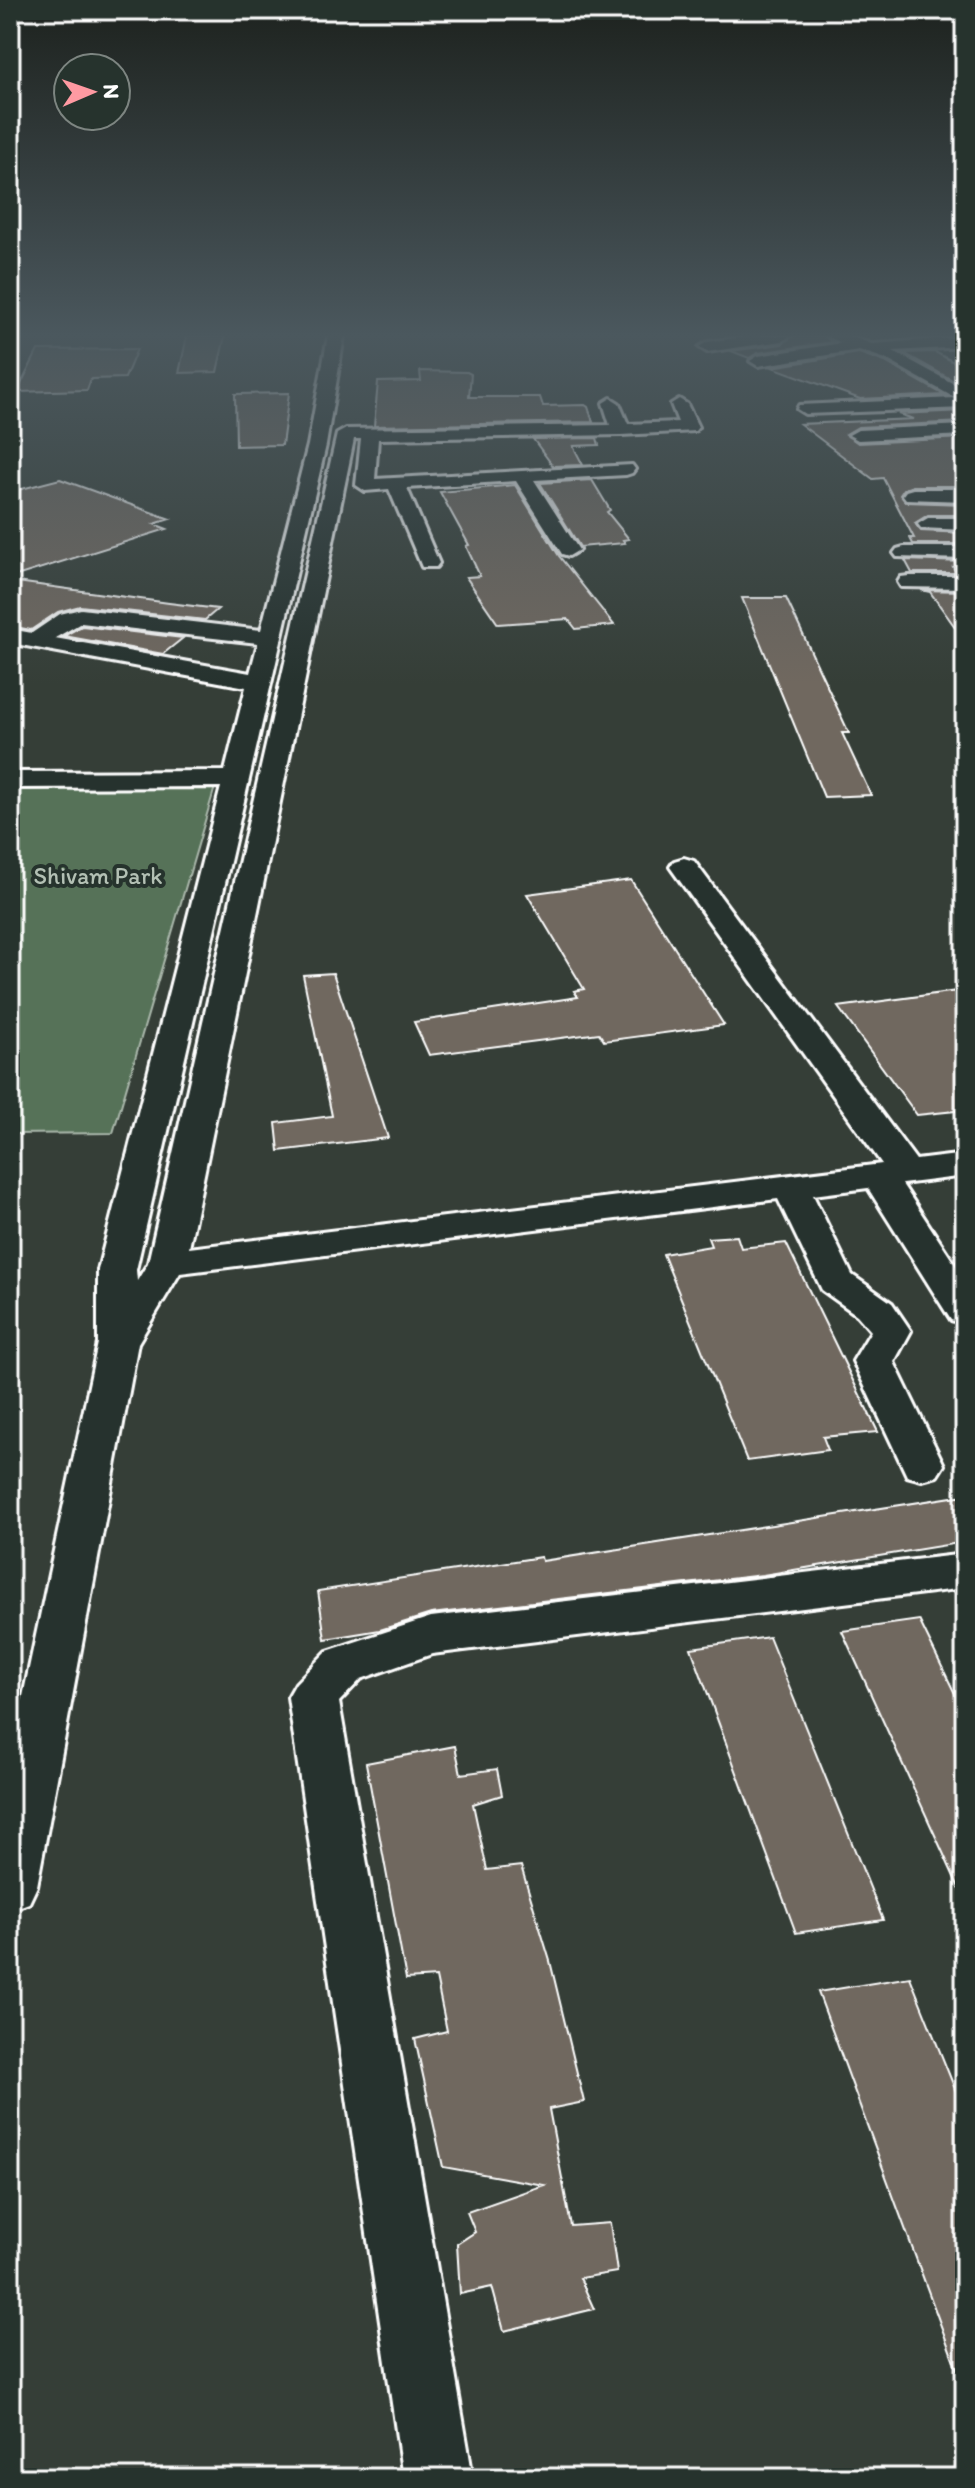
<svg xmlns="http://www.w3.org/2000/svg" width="975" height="2488" viewBox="0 0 975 2488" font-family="Itim,sans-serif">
	<rect width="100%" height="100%" fill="#353e37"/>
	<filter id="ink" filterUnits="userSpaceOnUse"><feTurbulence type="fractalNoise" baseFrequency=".0125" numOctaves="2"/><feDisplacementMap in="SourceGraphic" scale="16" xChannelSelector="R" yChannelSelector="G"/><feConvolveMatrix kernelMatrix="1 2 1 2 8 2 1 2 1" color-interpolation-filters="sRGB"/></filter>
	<g filter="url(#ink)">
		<path fill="#577259" stroke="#abb8ac" stroke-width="2" d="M215 787 113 1133 10 1134V788Z"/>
		<path fill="#70685f" stroke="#fff" stroke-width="2" d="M187 336H225L217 372 179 373Z
			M793 336H824L832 342 758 353 749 358 731 351 782 344Z
			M137 349 125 378 91 379 87 390 17 392 38 350Z
			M935 352 965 368V387L904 353Z
			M859 353 885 362 944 395 860 399 772 367Z
			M420 371 467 372 471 374 469 397H540L543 406 585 405 588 407 593 422 374 426 378 382 421 381Z
			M289 393 282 445 236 446 235 394Z
			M965 411V422L858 427 846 434 858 443 965 438V486H913L904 489 900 495 906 502 965 504V515H928L915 523 921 531 965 533V544H913L910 538H914L883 478 873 479 800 424 914 419 898 414Z
			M597 438 599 445 573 446 583 465 553 466 533 439Z
			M60 479 170 519 154 524 167 529 10 578V492Z
			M592 480 610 510 607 512 629 539 623 540 625 543 580 547 540 483Z
			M515 485 559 556 614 625 576 629 568 619 498 624 466 577 480 576 466 546 469 545 440 492Z
			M905 560 965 562V568L953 567 956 573H912Z
			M10 581 169 603 218 609 205 620 80 606 58 612 31 630 10 626Z
			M921 590 965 591V641L930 592Z
			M742 598H786L849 733H842L871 795 824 797Z
			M82 626 183 638 163 654 64 636Z
			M631 880 724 1025 604 1041 599 1033 429 1055 414 1022 578 997 574 991 584 989 527 894Z
			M333 973 388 1138 279 1151 276 1123 332 1116 303 975Z
			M965 990V1110L917 1115 838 1007Z
			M737 1236 741 1248 786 1243 878 1432 823 1437 828 1450 747 1461 663 1254 711 1246 708 1238Z
			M965 1495V1542L763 1575 431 1614 380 1630 325 1639 318 1591 541 1557 542 1561Z
			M919 1620 965 1714V1901L842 1631Z
			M769 1637 883 1920 796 1933 691 1648Z
			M455 1746 461 1774 497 1769 502 1795 473 1804 487 1870 521 1866 550 1961 584 2102 549 2109 571 2226 610 2223 617 2272 580 2278 594 2309 504 2331 492 2287 460 2294 457 2244 475 2232 467 2212 544 2185 443 2167 415 2039 447 2031 436 1977 406 1979 366 1763Z
			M910 1977 965 2114V2383H962L818 1992Z"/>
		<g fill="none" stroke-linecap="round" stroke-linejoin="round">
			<defs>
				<path id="minor" d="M328 336H344L326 445 136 1270 137 1281 148 1263 337 434 346 429 610 425 603 403 611 398 619 403 628 424 678 422 671 404 679 399 687 404 698 427 695 431 621 435 378 439 375 479 632 465 635 469 632 473 626 475 534 480 579 550 569 556 562 554 516 481 407 488 439 563 436 567H422L389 489 365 491 356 485 361 439H354L189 1248 882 1164 670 867 674 861 684 858 694 861 916 1160 965 1154V1176L902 1184 965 1280V1324L951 1320 868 1188 813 1195 852 1275 892 1303 911 1331 894 1362 944 1465 937 1476 922 1480 907 1476 853 1361 871 1331 857 1315 822 1290 778 1199 180 1273 138 1343 37 1886 29 1903 10 1910V1758L98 1343V1270L221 787 10 788V772L225 771 246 687 10 643V629L32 633 60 614 81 609 261 630 308 445ZM81 623 258 643 250 673 55 638Z
					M752 336H790L782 341 707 352 699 347 707 342Z
					M827 336H849L872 344 965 337V347L893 351 965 390V408L805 414 797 409 799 405 955 398 886 359 859 350 758 366 750 361 758 356 842 343Z
					M965 425V435L858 440 849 435 858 430Z
					M913 489H965V501L906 499 903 495 906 491Z
					M928 518H965V530L921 528 918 524Z
					M904 547H965V559L897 557 894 553 897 549Z
					M909 576H965V588L901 587 898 582 901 577Z
					M965 1554V1588L432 1654 361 1679 339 1702 473 2478H403L288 1697 296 1683 327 1651 431 1617Z"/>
			</defs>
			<use href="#minor" stroke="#fff" stroke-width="6"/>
			<use href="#minor" fill="#26332d" fill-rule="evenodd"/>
		</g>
	</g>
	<linearGradient id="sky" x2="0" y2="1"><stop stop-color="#1d221e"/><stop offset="0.49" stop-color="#4b585e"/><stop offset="1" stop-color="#4b585e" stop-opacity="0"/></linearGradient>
	<rect width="975" height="684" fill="url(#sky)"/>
	<g text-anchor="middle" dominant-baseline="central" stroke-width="8" stroke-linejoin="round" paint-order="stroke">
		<g font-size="24" fill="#b3c0b4" stroke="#26332d">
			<text x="98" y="875">Shivam Park</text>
		</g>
	</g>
	<rect width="975" height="2488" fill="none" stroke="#26332d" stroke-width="40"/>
	<rect x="20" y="20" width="935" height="2448" fill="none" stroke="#fff" stroke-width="3" filter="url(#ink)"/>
	<g transform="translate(92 92) rotate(88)"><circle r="38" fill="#26332d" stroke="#7d8581" stroke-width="2"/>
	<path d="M0-6L14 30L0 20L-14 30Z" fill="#ff9aa2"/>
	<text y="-12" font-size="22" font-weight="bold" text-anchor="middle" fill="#ffffff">N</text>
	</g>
</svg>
